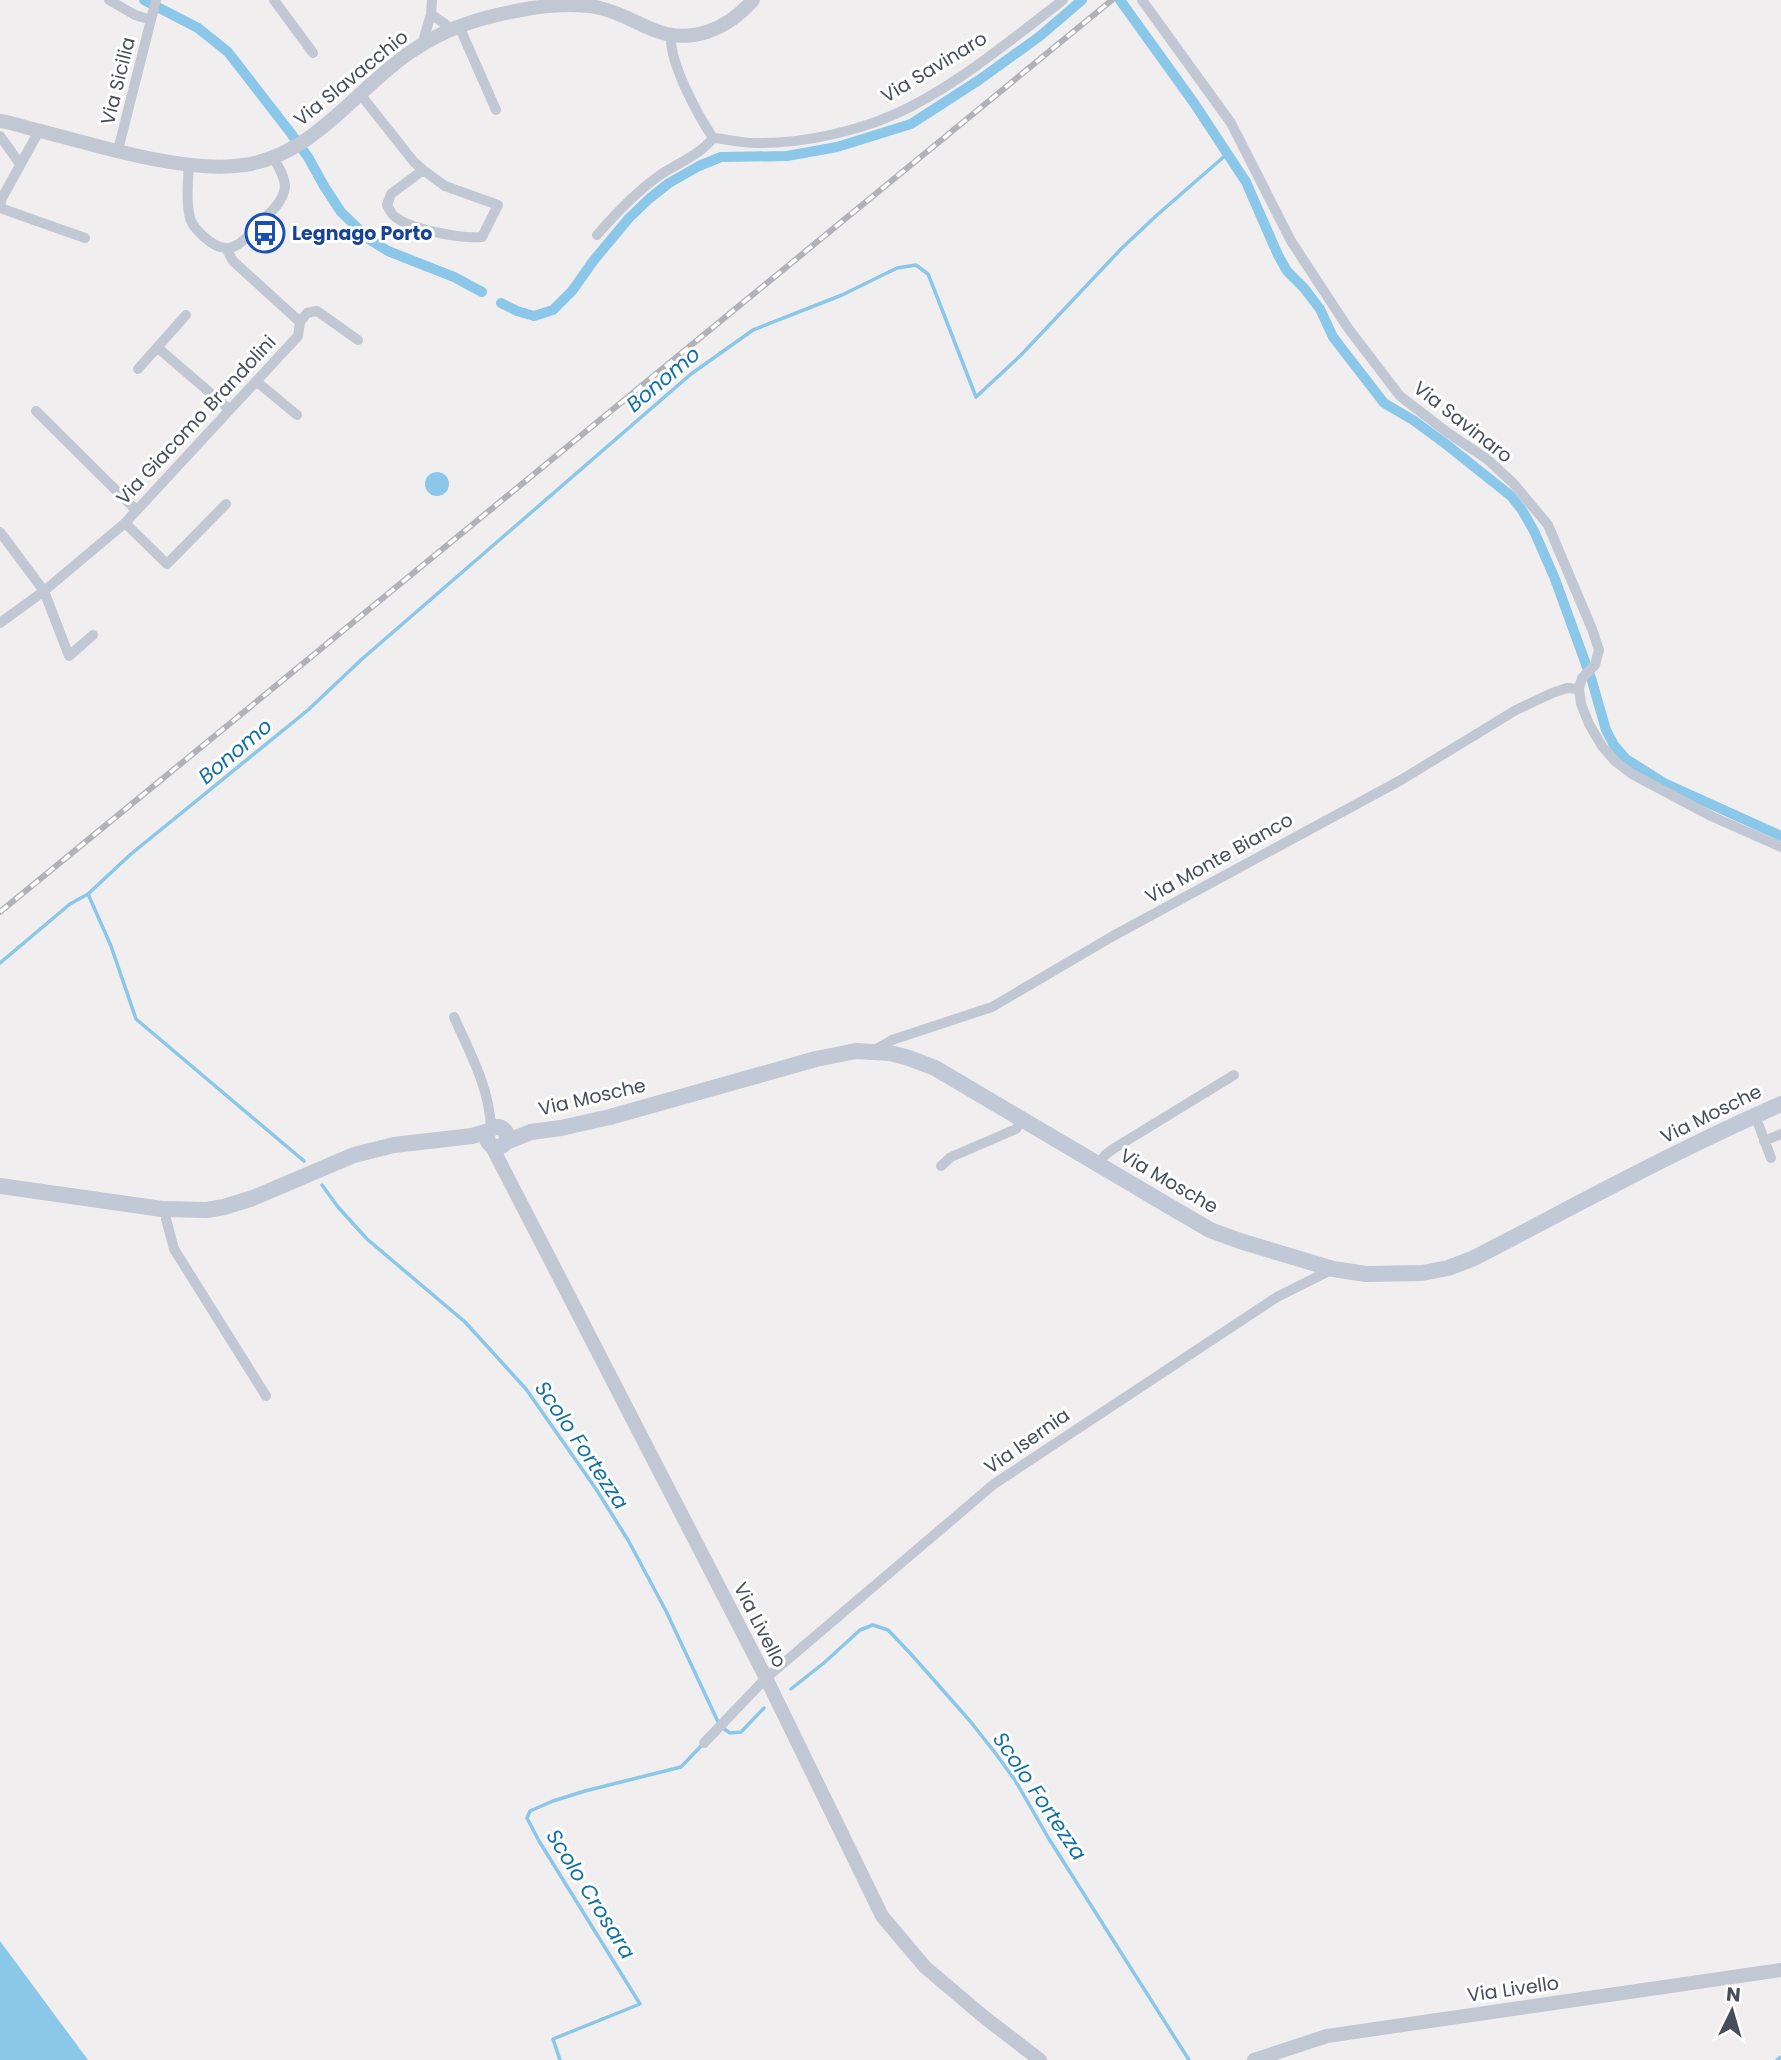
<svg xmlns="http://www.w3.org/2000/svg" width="1781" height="2060" viewBox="0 0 1781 2060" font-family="Poppins,sans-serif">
	<rect width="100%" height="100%" fill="#f0eeee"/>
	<path fill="#8bc7e9" d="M425 484a12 12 0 1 1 24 0a12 12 0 1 1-24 0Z
		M0 1941 88 2060H0Z"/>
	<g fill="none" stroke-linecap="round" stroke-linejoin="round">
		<path stroke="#8bc7e9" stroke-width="3.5" d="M88 894 131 854 308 710 362 659 691 374 753 330 842 295 897 268 916 265 928 274 934 289 976 397 1021 355 1121 249 1157 215 1227 154
			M0 963 70 904 88 894 111 946 136 1019 304 1161
			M322 1185 338 1207 367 1239 465 1322 526 1389 596 1489 628 1540 666 1611 720 1726 730 1733 741 1732 764 1708
			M791 1689 825 1662 860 1630 873 1625 888 1630 910 1653 970 1721 996 1754 1015 1780 1049 1839 1189 2060
			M560 2060 553 2039 640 2004 539 1841 527 1818 530 1811 553 1801 585 1791 681 1767 702 1745
			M1777 2060 1781 2057"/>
		<path stroke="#8bc7e9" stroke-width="10" d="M144 0 198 28 228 52 290 132 308 157 324 186 341 212 370 240 388 251 454 277 482 292
			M1120 0 1194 103 1246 182 1278 255 1287 271 1304 288 1320 309 1333 337 1384 403 1413 420 1447 445 1511 496 1522 510 1534 531 1555 579 1592 681 1606 730 1614 745 1626 759 1664 783 1781 836
			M501 303 517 311 534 316 553 310 572 291 594 260 629 218 650 198 669 183 699 166 721 157 787 156 837 147 911 124 979 80 1040 36 1082 0"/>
		<path stroke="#c1c8d3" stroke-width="10" d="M109 0 135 15 151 20
			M274 0 313 53
			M1142 0 1231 123 1291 241 1348 328 1400 396 1448 433 1487 459 1513 483 1548 525 1592 629 1599 650 1595 665 1582 678 1579 689 1581 704 1589 724 1602 746 1615 761 1632 774 1711 816 1781 847
			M431 14 452 29
			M459 26 496 110
			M671 35C669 63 698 115 713 138 727 139 741 143 755 143 804 144 866 130 910 107 963 80 1016 36 1063 0
			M422 45 431 14 432 0
			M360 94 414 162 423 170 391 194 387 205C389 208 390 212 393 215 407 229 461 239 482 237L498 205 445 186 423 170
			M0 136 20 164
			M118 150 156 0
			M189 164C188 180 186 197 189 213 190 223 196 229 203 236 231 262 243 241 264 219 273 210 283 201 285 187 285 177 278 166 273 157
			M0 206 2 198 39 131
			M0 208 85 238
			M597 235C616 213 636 192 660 175 678 163 700 155 713 138
			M300 322 307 313 317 311 358 340
			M158 348 229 409
			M138 369 186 315
			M256 381 297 415
			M36 411 136 510
			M125 523 167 564 226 504
			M0 532 44 591 69 656 93 635
			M0 623 44 591 125 523 298 336 300 322 233 261 226 248
			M454 1017C470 1053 490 1089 491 1129
			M871 1052 892 1040 992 1007 1113 936 1401 780 1516 710 1552 693 1567 688 1579 689
			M1755 1115 1771 1158
			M1764 1141 1781 1134
			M1098 1165 1105 1155 1113 1149 1234 1075
			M941 1166 951 1157 1016 1129 1022 1121
			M166 1219 174 1249 266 1396
			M704 1743 766 1678 994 1484 1277 1297 1333 1269"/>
		<path stroke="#c1c8d3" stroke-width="14" d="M0 121C14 123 27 128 41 131 97 146 188 174 244 165 314 155 354 91 409 53 448 26 485 16 532 8 554 5 578 3 600 8 619 12 636 23 654 30 691 45 728 29 753 0
			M491 1145 766 1678 882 1916 925 1967 984 2017 1040 2060
			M1254 2060 1327 2036 1781 1970"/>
		<path stroke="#c1c8d6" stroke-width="16" d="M487 1137a10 10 0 1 1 20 0a10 10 0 1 1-20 0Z
			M506 1142 531 1132 561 1128 610 1117 816 1059 856 1051 890 1053 909 1058 935 1068 1174 1209 1210 1230 1240 1241 1333 1269 1366 1274 1422 1273 1448 1268 1472 1259C1575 1206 1676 1150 1781 1104
			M0 1186 162 1209 207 1210 224 1207 253 1198 354 1155 394 1145 472 1136 489 1131"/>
		<defs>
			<path id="rail" d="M0 912 1112 0"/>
		</defs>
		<use href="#rail" stroke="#b0b2b8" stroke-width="6"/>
		<use href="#rail" stroke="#fff" stroke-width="3.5" stroke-dasharray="10" stroke-linecap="butt"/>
	</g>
	<defs>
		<symbol id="bus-ring" viewBox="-11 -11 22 22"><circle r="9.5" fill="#fff" stroke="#1a4fb4" stroke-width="1.5"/><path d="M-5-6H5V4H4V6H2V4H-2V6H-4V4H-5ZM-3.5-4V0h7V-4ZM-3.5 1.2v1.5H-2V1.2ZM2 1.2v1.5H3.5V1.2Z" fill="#1a4fb4"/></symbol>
	</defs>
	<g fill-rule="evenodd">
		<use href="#bus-ring" x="243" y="211" width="44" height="44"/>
	</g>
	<g text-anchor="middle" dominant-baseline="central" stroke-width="6" stroke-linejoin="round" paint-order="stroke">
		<g font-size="19" fill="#464e5b" stroke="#fff">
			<text transform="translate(934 67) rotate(-31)">Via Savinaro</text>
			<text transform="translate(351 78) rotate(-39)">Via Slavacchio</text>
			<text transform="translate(118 81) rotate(-76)">Via Sicilia</text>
			<text transform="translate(196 420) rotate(-47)">Via Giacomo Brandolini</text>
			<text transform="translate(1463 422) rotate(38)">Via Savinaro</text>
			<text transform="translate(1219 858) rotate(-29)">Via Monte Bianco</text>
			<text transform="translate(592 1097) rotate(-13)">Via Mosche</text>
			<text transform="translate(1711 1114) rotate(-26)">Via Mosche</text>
			<text transform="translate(1169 1181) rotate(30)">Via Mosche</text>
			<text transform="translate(1027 1441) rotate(-35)">Via Isernia</text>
			<text transform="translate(760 1625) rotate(63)">Via Livello</text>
			<text transform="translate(1513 1989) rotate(-8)">Via Livello</text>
		</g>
		<g font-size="19" font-weight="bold" fill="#164399" stroke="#fff" text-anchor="start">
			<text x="292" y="233">Legnago Porto</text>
		</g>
		<g font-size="21" font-style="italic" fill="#106fa4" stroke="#fff">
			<text transform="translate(663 379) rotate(-40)">Bonomo</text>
			<text transform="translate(235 751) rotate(-40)">Bonomo</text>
			<text transform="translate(582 1445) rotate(56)">Scolo Fortezza</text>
			<text transform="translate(1040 1796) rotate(56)">Scolo Fortezza</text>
			<text transform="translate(591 1894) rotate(58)">Scolo Crosara</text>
		</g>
	</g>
	<g transform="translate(1732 2011) rotate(5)" stroke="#ffffff" stroke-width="5" paint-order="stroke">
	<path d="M0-5L12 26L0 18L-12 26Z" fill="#464e5b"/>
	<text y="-10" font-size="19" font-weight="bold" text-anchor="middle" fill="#464e5b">N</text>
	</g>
</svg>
